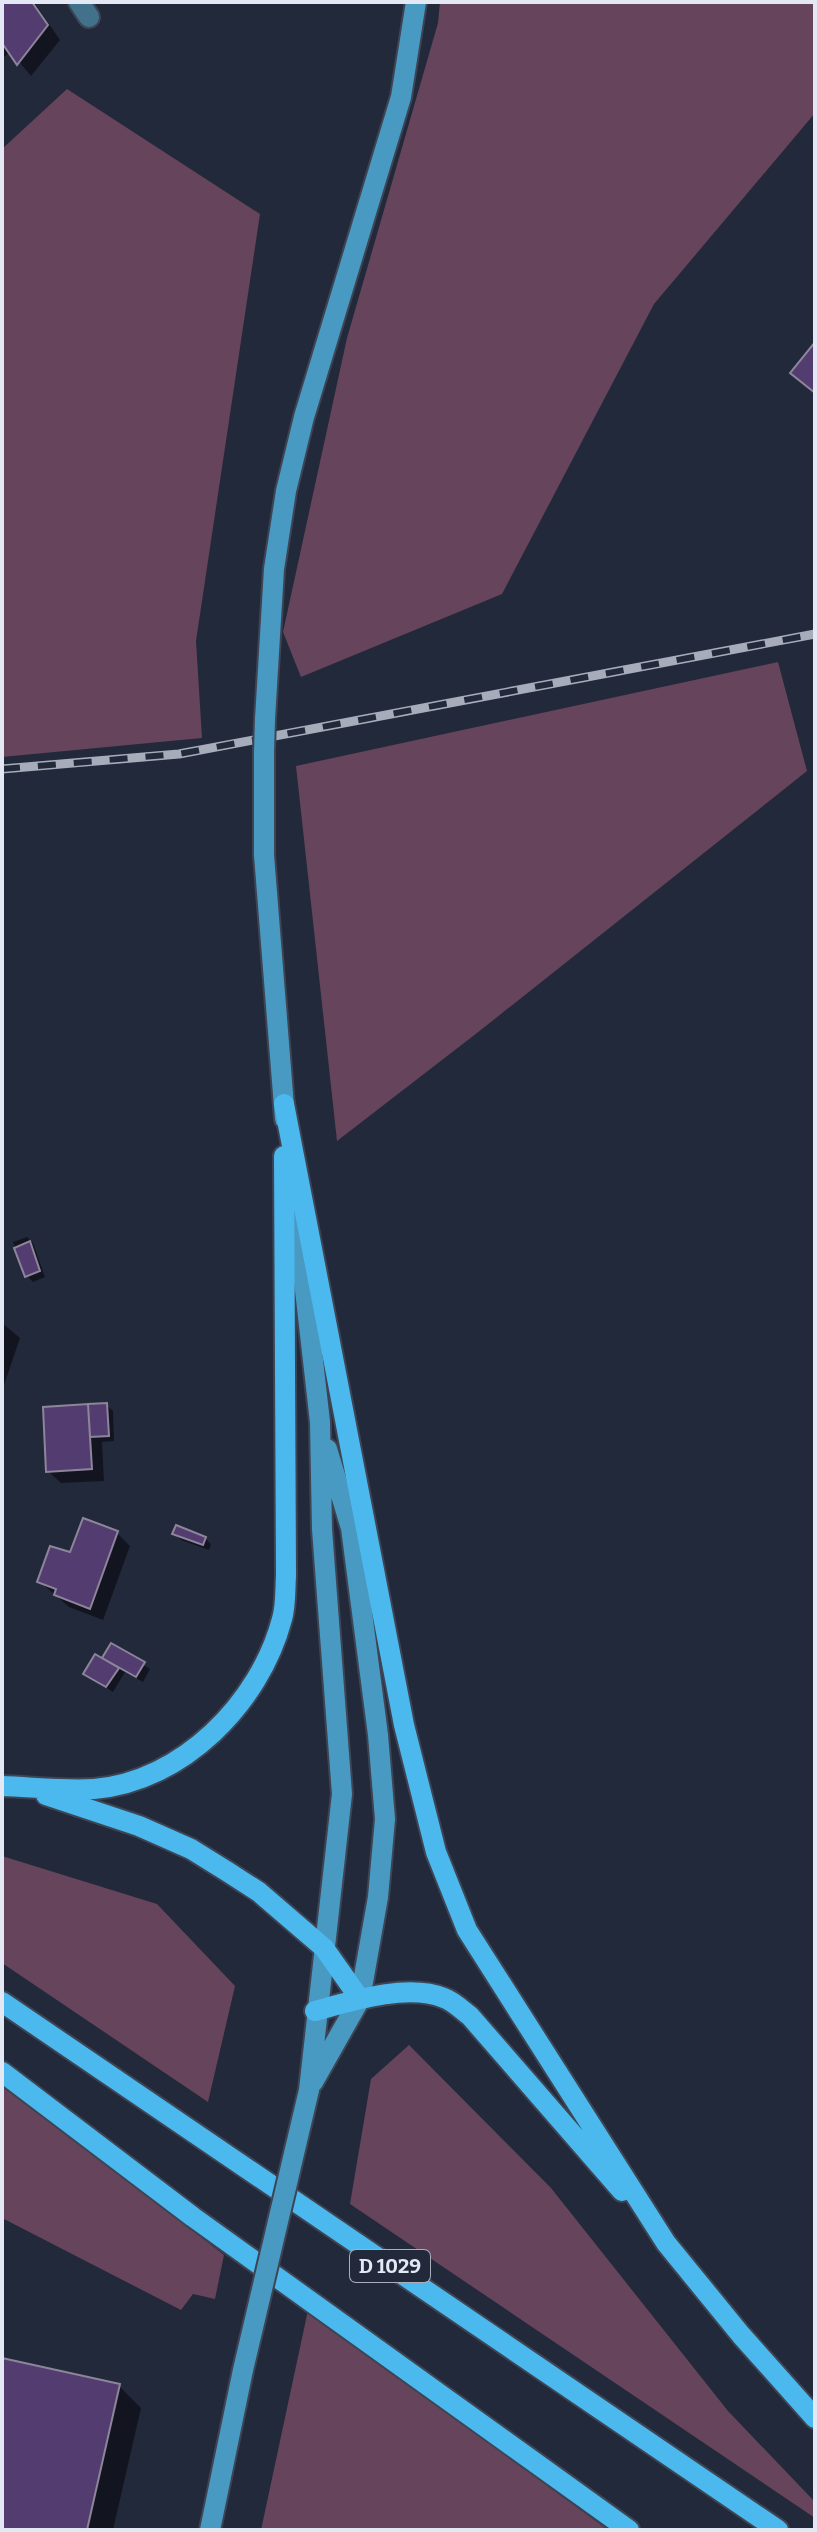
<svg xmlns="http://www.w3.org/2000/svg" width="817" height="2532" viewBox="0 0 817 2532" font-family="Bitter,serif">
	<rect width="100%" height="100%" fill="#22293a"/>
	<path fill="#66445c" d="M440 2H815V113L654 304 502 594 301 677 283 632 347 338 438 23Z
		M67 89 260 214 196 641 202 738 2 757V149Z
		M778 662 807 771 477 1033 337 1141 296 766Z
		M2 1856 157 1904 235 1986 208 2102 2 1963Z
		M409 2045 551 2188 728 2411 815 2502V2518L350 2204 371 2079Z
		M2 2082 224 2255 215 2299 193 2294 181 2310 2 2218Z
		M308 2310 608 2530H261Z"/>
	<path fill="#0007" d="M2 2H34L60 40 31 76 11 52 2 58Z
		M27 1237 33 1243 45 1277 33 1282 27 1276 13 1242Z
		M2 1323 20 1338 2 1391Z
		M106 1405 113 1411 114 1441 102 1442 104 1481 61 1483 48 1471Z
		M117 1533 130 1546 103 1620 69 1607 39 1581 72 1555Z
		M175 1534 205 1538 211 1544 209 1550 181 1540Z
		M112 1646 150 1669 143 1682 125 1672 113 1692 85 1674 102 1661Z
		M2 2360 119 2386 141 2408 113 2530H2Z"/>
	<path fill="#533d70" stroke="#8d859a" stroke-width="2" d="M2 2H32L48 25 17 65 2 43Z
		M815 342V393L790 373Z
		M30 1241 40 1271 25 1277 14 1248Z
		M107 1403 109 1436 90 1437 88 1404Z
		M88 1404 92 1469 46 1472 43 1407Z
		M83 1518 118 1531 90 1609 54 1595 56 1589 37 1582 50 1546 70 1552Z
		M176 1525 206 1537 203 1545 172 1534Z
		M111 1643 145 1662 136 1677 102 1658Z
		M95 1654 119 1668 106 1687 83 1674Z
		M2 2358 120 2384 87 2530H2Z"/>
	<g fill="none" stroke-linecap="round" stroke-linejoin="round">
		<defs>
			<path id="street" d="M79 2 89 17"/>
			<path id="secondary" d="M265 719 274 569 286 491 304 417 401 97 416 2
				M264 752V855L285 1119
				M295 1202 320 1422 322 1529 342 1794 309 2090
				M313 2082 360 1999 378 1897 385 1819 378 1735 351 1528 327 1449
				M210 2530 243 2370"/>
			<path id="primary" d="M284 1104 404 1725 436 1852 467 1930 666 2243 741 2335 815 2418
				M2 1786C32 1787 63 1791 94 1789 182 1782 260 1703 282 1619 286 1606 285 1590 286 1576L284 1156
				M46 1795 139 1826 191 1849 228 1872 259 1892 324 1948 360 1999
				M2 2002 778 2530
				M315 2011C351 2001 408 1983 444 1998 453 2001 462 2010 470 2016L622 2191
				M2 2072 193 2217 629 2530"/>
		</defs>
		<use href="#street" stroke="#3d4454" stroke-width="24"/>
		<use href="#secondary" stroke="#3d4454" stroke-width="24"/>
		<use href="#primary" stroke="#3d4454" stroke-width="24"/>
		<use href="#street" stroke="#42728b" stroke-width="20"/>
		<use href="#secondary" stroke="#499ac2" stroke-width="20"/>
		<use href="#primary" stroke="#4cb9ee" stroke-width="20"/>
		<defs>
			<path id="rail" d="M2 769 179 754 815 634"/>
		</defs>
		<use href="#rail" stroke="#a6acb9" stroke-width="9"/>
		<use href="#rail" stroke="#22293a" stroke-width="6" stroke-dasharray="18" stroke-linecap="butt"/>
		<defs>
			<path id="secondary-bridge" d="M264 752 265 719
				M243 2370 309 2090"/>
		</defs>
		<use href="#secondary-bridge" stroke="#3d4454" stroke-width="24" stroke-linecap="butt"/>
		<use href="#secondary-bridge" stroke="#499ac2" stroke-width="20"/>
	</g>
	<g text-anchor="middle" dominant-baseline="central" stroke-width="6" stroke-linejoin="round" paint-order="stroke">
		<rect fill="#22293a" stroke="#a9afbc" stroke-width="2" x="350" y="2250" width="80" height="32" rx="6"/>
		<g font-size="20" font-weight="bold" fill="#e3e8f4">
			<text x="390" y="2266">D 1029</text>
		</g>
	</g>
	<rect width="817" height="2532" fill="none" stroke="#e3e8f4" stroke-width="8"/>
</svg>
